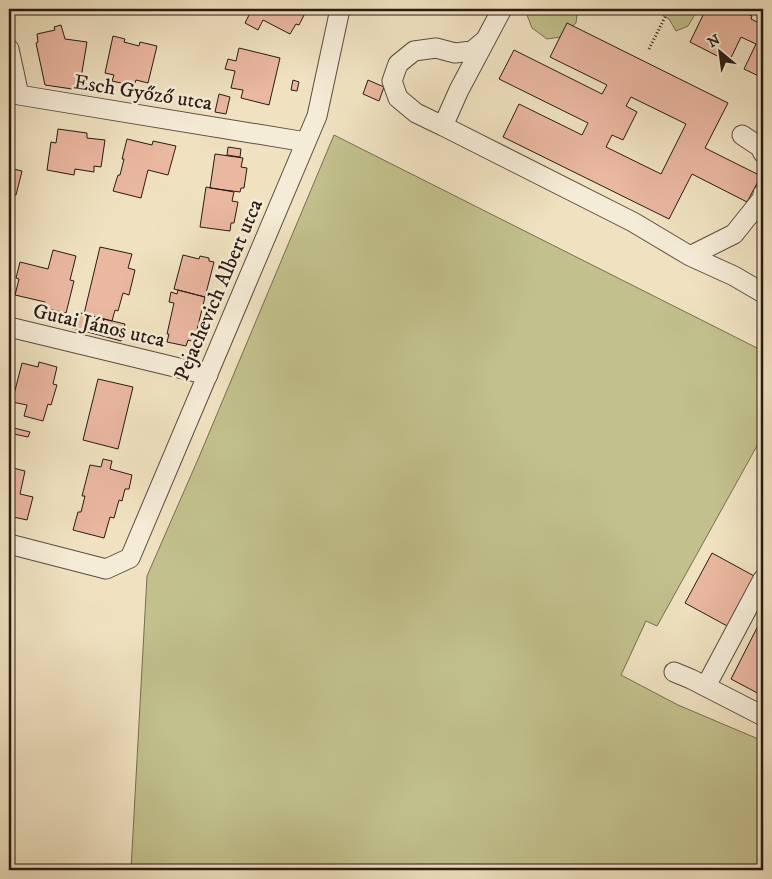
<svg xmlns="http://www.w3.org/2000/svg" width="772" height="879" viewBox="0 0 772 879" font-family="'IM FELL DW Pica',serif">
	<rect width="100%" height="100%" fill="#f0e2c1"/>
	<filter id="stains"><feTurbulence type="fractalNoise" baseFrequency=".004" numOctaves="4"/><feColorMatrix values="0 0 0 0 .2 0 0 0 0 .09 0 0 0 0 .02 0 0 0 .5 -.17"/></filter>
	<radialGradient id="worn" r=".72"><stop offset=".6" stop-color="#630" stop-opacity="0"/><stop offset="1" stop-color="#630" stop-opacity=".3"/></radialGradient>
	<path fill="#c2c18d" stroke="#766e50" d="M530 9H569L577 15 576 23 561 37 547 39 532 28 527 15Z
		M653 9H698L688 26 676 31 669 19Z
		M334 135 763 351V435L657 626 646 621 621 675 678 705 763 741V870H131L147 576 199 457Z"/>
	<path fill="#eab7a1" stroke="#291a14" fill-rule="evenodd" d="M252 9H303L302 11 305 13 299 25 296 24 290 34 263 20 258 30 245 23Z
		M706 9H738L752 16 751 19 763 25V78L744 69 756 44 741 37 729 62 690 42Z
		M567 23 728 103 705 148 761 176 747 202 692 174 669 219 503 137 519 104 582 135 588 123 499 79 514 50 602 94 607 85 550 57ZM631 97 686 124 661 174 606 147 612 135 623 140 637 112 626 106Z
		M61 25 65 39 87 42 79 90 45 85 36 43 38 42 37 34 55 30 54 27Z
		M113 36 125 39 124 42 139 46 140 42 157 46 148 83 136 80 134 86 112 81 114 75 105 73Z
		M239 48 280 58 269 105 241 98 243 90 231 88 235 71 225 69 228 59 236 61Z
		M293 80 299 82 297 91 291 90Z
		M368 80 384 87 379 101 363 94Z
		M219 94 230 97 226 114 215 112Z
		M58 129 87 133V138L105 140 101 167 94 166V172L75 169 74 175 47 170 51 142 56 143Z
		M127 139 152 145 153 141 176 146 168 175 148 170 141 198 113 191 118 175H120L124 159H122Z
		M228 147 241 149 240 157 227 155Z
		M215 154 243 158 241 167 247 168 244 188H241L240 192 210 188Z
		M9 168 22 171 16 195 9 193Z
		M206 187 234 192 232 201 238 202 234 223H231L230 231 200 227Z
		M100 247 132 254 128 268 135 270 129 295 123 293 118 311 115 310 112 321 84 314Z
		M53 250 76 256 70 280 74 281 66 313 44 308 45 302 15 295 19 279 16 278 20 262 48 269Z
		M183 255 199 259 200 256 209 258V261L214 262 205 297 174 289Z
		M178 290 205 297 194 342 188 340 186 346 167 342 169 334H167L174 303 169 302 171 292 177 294Z
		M77 312 104 319 99 335 72 328Z
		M104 319 125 324 121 341 99 335Z
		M39 362 57 367 53 384 57 385 51 405 48 404 43 421 24 416 27 405 12 402 22 363 38 367Z
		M98 379 133 387 118 449 83 440Z
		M10 427 30 432 28 437 9 433Z
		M103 459 112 461 110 469 132 475 129 489H125L122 501 119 500 114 518 110 517 104 538 73 530 78 512H81L85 496H82L90 465 101 467Z
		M9 467 25 471 20 494 33 497 27 520 9 516Z
		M712 553 756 577 729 627 685 603Z
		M763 616V696L731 679Z"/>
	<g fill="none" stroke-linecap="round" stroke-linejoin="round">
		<defs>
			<path id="minor" d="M502 9 459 90 443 126 633 222 690 256 734 234 762 199 763 194
				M9 49 19 95 306 142
				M443 126 416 113 398 98 392 81 398 64 414 51 436 48 455 53 472 51 484 41
				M742 135 760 147 763 153
				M690 256 734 276 763 293
				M9 327 208 375
				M9 544 106 569 130 558 317 116 340 9
				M674 672 691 679 763 716
				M706 686 763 579"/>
		</defs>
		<use href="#minor" stroke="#5b4c3f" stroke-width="21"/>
		<path stroke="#291a14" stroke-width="3" stroke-dasharray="1 2.5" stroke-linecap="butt" d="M649 49 669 9"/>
		<use href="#minor" stroke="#f5ecd7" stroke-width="19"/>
	</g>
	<g text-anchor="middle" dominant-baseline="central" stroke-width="5" stroke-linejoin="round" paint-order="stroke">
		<g font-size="21" fill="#291a14" stroke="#f5ecd7">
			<text transform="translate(143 93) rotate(9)">Esch Győző utca</text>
			<text transform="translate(219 290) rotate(-67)">Pejachevich Albert utca</text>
			<text transform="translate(99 326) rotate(13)">Gutai János utca</text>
		</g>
	</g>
	<rect width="772" height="879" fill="none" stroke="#f0e2c1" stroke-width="30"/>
	<rect x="10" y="10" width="752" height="859" fill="none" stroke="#291a14" stroke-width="2.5"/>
	<rect x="15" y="15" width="742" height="849" fill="none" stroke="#291a14"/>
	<g transform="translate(720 52) rotate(331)" stroke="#f5ecd7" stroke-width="4" paint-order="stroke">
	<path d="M0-4L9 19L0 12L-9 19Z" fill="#291a14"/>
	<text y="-8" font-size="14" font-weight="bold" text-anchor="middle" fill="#291a14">N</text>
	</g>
	<rect width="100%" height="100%" filter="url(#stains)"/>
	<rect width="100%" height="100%" fill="url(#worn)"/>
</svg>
